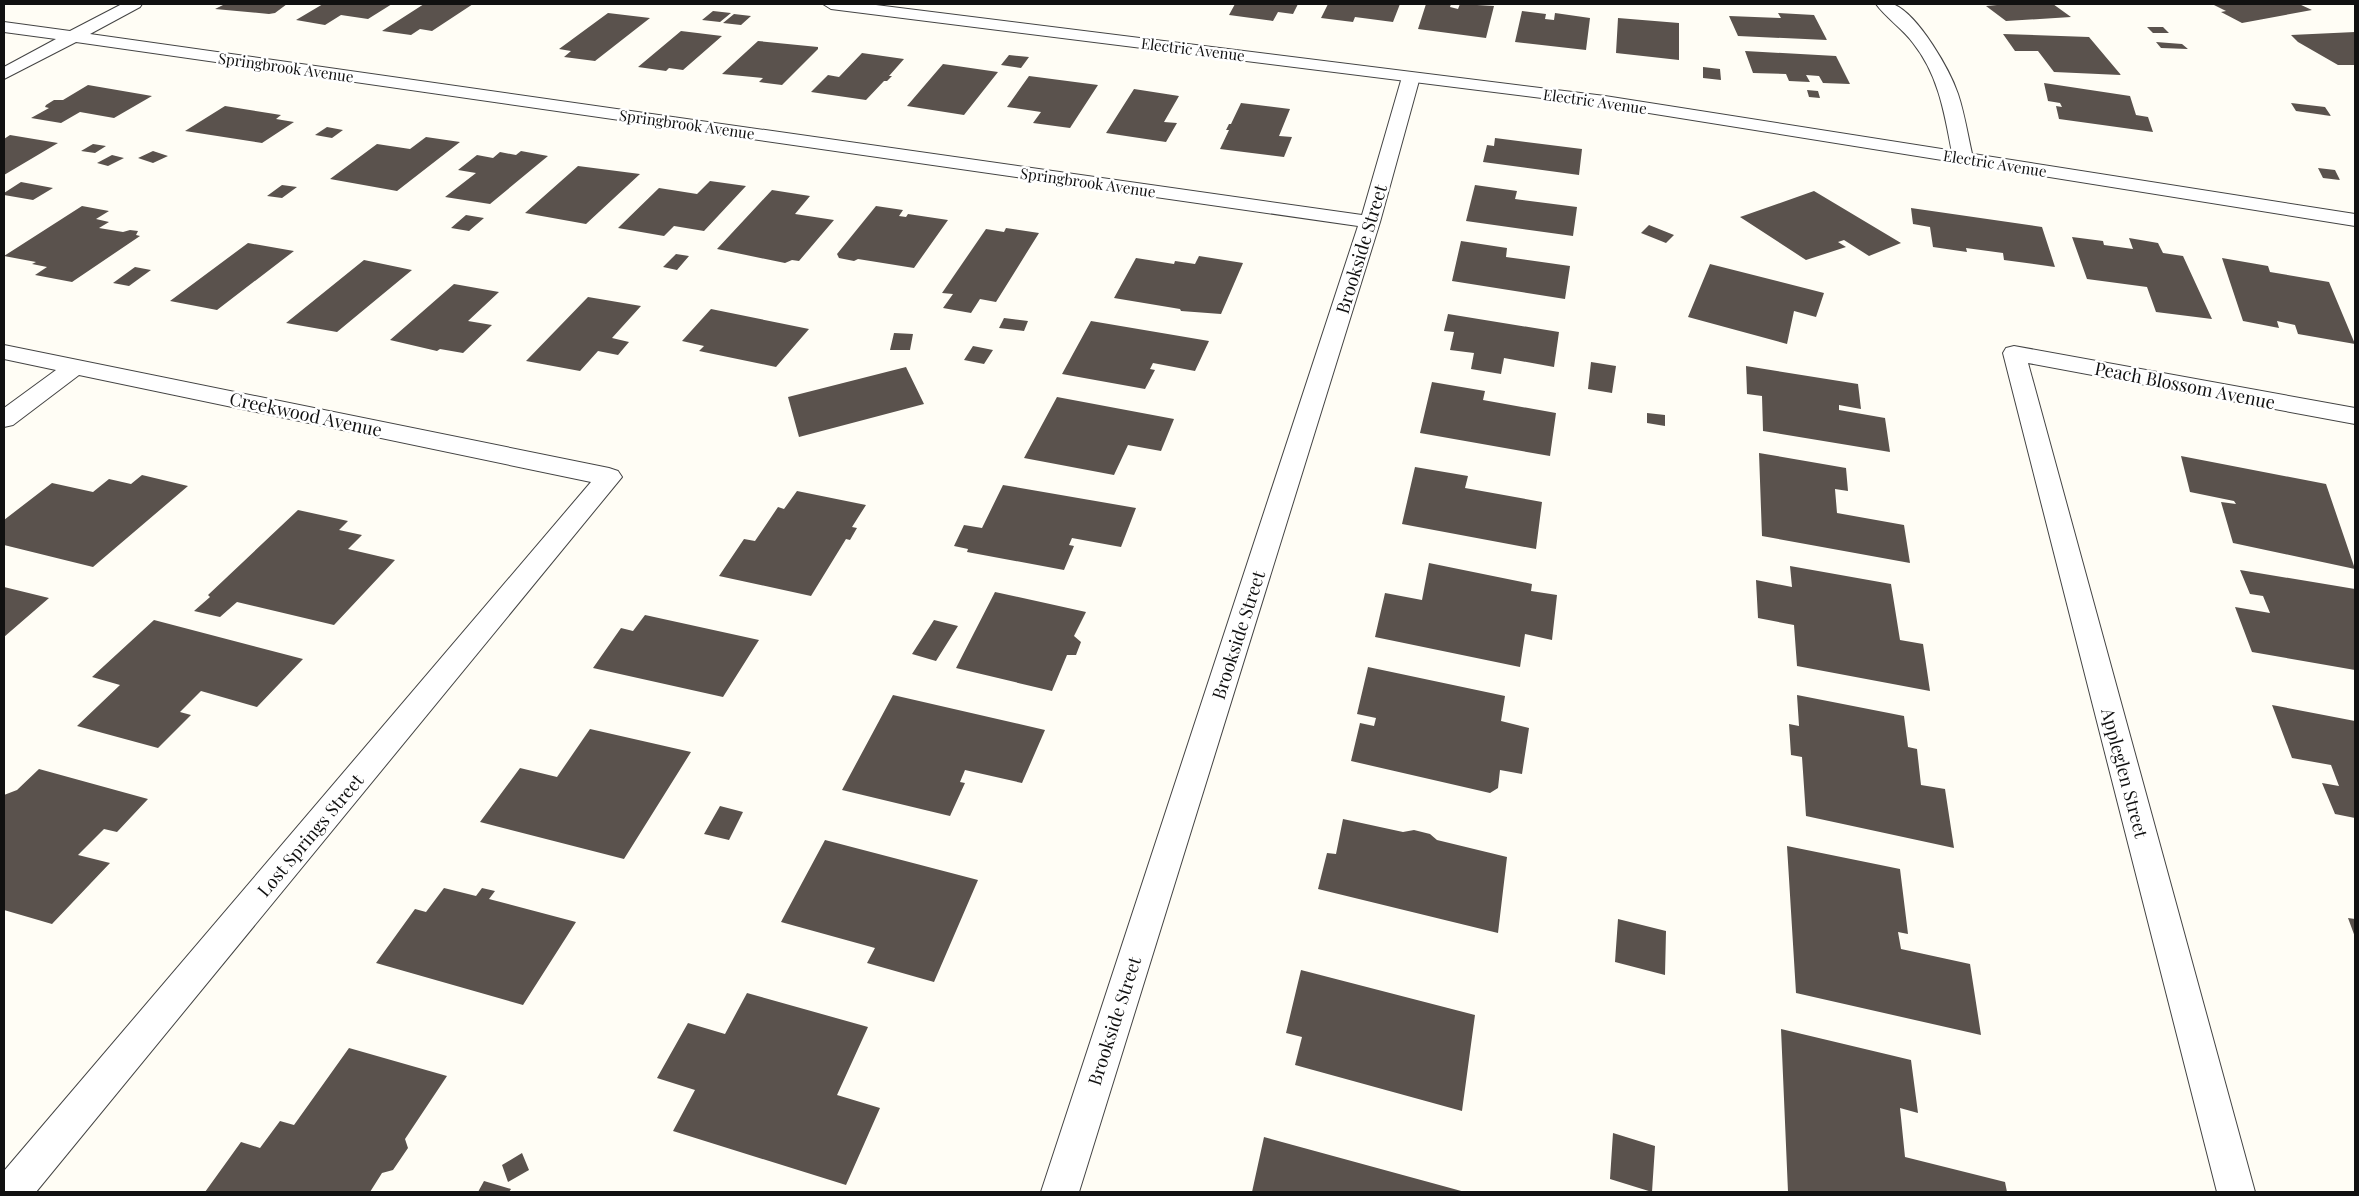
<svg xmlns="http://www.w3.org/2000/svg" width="2359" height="1196" viewBox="0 0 2359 1196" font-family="'Playfair Display',serif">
	<rect width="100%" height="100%" fill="#fffdf5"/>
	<path fill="#5a524d" d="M225 4H287L275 13 269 14 215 9Z
		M323 4H392L368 19 341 15 325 25 296 20Z
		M424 4H473L432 31 420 29 411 35 382 31Z
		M1235 4H1298L1293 14 1278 12 1273 21 1229 15Z
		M1328 4H1400L1393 22 1355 17 1353 22 1321 18Z
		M1426 4H1451L1450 7 1458 9 1460 4 1494 6 1486 38 1418 29Z
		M1995 4H2053L2071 17 2006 21 1986 6 1997 5Z
		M2212 4H2299L2312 10 2242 23 2221 12 2226 11Z
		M713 11 731 13 720 22 702 20Z
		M1522 11 1546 14 1545 19 1554 20 1555 13 1590 18 1586 50 1515 42Z
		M608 13 650 18 595 61 564 57 571 51 559 49Z
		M1778 13 1814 15 1827 40 1738 36 1729 16 1781 18Z
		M734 14 751 16 741 25 723 23Z
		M1618 18 1679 23V60L1616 53Z
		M2147 27H2163L2169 33H2153Z
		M681 31 722 36 683 70 669 68 666 71 638 67Z
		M2355 32V65H2338L2298 42 2291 35Z
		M2003 34 2089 37 2121 75 2054 72 2038 51H2015Z
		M758 41 818 47V49L782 85 759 82 763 78 722 74Z
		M2156 42 2182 44 2188 49 2161 48Z
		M1745 51 1836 56 1850 84 1823 83 1819 76 1806 75 1810 82 1789 81 1786 74 1753 73Z
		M862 53 904 59 889 76H892L887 81H884L866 100 811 92 828 75 839 77Z
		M1009 55 1029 57 1021 68 1001 65Z
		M943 64 998 72 964 115 907 106Z
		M1703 67 1720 69 1721 80 1703 78Z
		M1029 76 1098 85 1070 128 1033 123 1041 112 1007 107Z
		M2044 83 2130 96 2136 115 2148 117 2153 132 2059 119 2056 106 2062 107 2060 103 2048 101Z
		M88 85 152 96 114 118 80 112 61 123 31 118 49 108 45 107 46 105 54 100H63Z
		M1134 89 1179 96 1164 122 1177 123 1166 142 1106 133Z
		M1807 90 1818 91 1820 98 1809 97Z
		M1241 103 1290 109 1279 136 1292 137 1284 157 1220 149 1229 130H1226L1229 124H1231Z
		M2291 103 2325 107 2331 116 2296 111Z
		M225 106 281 115 276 119 294 122 262 143 185 131Z
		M327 127 343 130 332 138 315 135Z
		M10 135 58 143 4 175V139Z
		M426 137 460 142 397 191 330 179 377 144 410 149Z
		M1495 138 1582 149 1579 175 1483 162 1487 145 1494 146Z
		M93 144 106 146 95 153 81 151Z
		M153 151 168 156 153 163 138 158Z
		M521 151 548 156 490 204 445 197 476 173 458 170 477 155 493 158 500 152 516 155Z
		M112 155 124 158 108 166 97 163Z
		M578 166 640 174 586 224 525 213Z
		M2318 168 2335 170 2340 180 2323 178Z
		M710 181 746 186 704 231 674 226 664 236 618 228 659 188 697 194Z
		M21 182 53 188 33 200 4 195V193Z
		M282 185 297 187 282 198 267 196Z
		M1475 185 1517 191 1515 199 1577 207 1573 236 1466 221Z
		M772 190 810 196 795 214 834 220 799 261 792 260 785 263 717 249Z
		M1814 191 1901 243 1869 256 1844 240 1838 242 1846 247 1806 260 1740 217Z
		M82 206 109 211 96 219 109 222 99 228 123 232 130 230 138 231 136 235 140 236 72 282 35 275 47 267 32 264 36 262 4 256Z
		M876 206 903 210 899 216 906 217 908 214 948 220 914 268 858 259 854 261 839 258 837 254Z
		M1911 208 2042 227 2055 267 2004 260 2003 253 1966 248 1967 252 1933 247 1930 227 1913 224Z
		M466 215 484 218 469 231 451 228Z
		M1649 225 1674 235 1666 243 1641 233Z
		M1006 228 1039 233 996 302 980 299 971 313 943 308 953 294 942 293 986 229 1004 232Z
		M2072 237 2103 241 2104 245 2133 249 2129 238 2158 243 2163 253 2183 256 2212 319 2156 312 2147 287 2087 279Z
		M1461 241 1507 248 1506 257 1570 266 1565 299 1452 281Z
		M248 243 294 251 217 310 170 301Z
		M676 254 689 256 677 270 663 267Z
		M1199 256 1243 263 1221 314 1181 311 1180 309 1114 298 1136 258 1174 264 1175 261 1195 264Z
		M2222 258 2268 266 2270 272 2329 282 2355 344 2298 334 2295 325 2277 321 2279 328 2243 321Z
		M364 260 412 270 337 332 286 323Z
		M1710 264 1824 293 1816 317 1794 311 1787 344 1688 317Z
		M135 267 151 270 129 286 113 283Z
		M454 284 499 292 468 321 492 325 463 353 440 349 437 351 390 340Z
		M588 297 641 306 612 338 629 342 618 355 598 351 580 371 526 361Z
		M711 309 809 329 776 367 699 351 704 346 682 341Z
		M1448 314 1559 332 1554 367 1504 358 1501 374 1471 369 1474 353 1450 350 1454 332 1444 331Z
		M1004 318 1028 321 1024 331 999 328Z
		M1091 321 1209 341 1195 371 1153 363 1150 369 1155 370 1145 389 1062 374Z
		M894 333 913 334 910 350H890Z
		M973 346 993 350 984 364 964 360Z
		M1591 362 1616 366 1612 393 1588 389Z
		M1746 366 1858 384 1861 409 1839 405V410L1885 418 1890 452 1763 431 1762 396 1747 394Z
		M906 367 924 404 799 437 788 397Z
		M1432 382 1485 391 1483 400 1556 413 1550 456 1420 433Z
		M1057 397 1174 419 1161 451 1128 445 1114 475 1024 458Z
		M1647 413 1665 415V426L1647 423Z
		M1759 453 1846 468 1848 491 1835 489 1837 513 1904 525 1910 563 1762 536Z
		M2181 456 2326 484 2355 569 2233 543 2221 502 2236 504 2234 501 2190 492Z
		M1415 467 1468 476 1465 488 1542 502 1536 549 1402 524Z
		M142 475 188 486 93 567 4 545V520L52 483 93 492 109 479 131 484Z
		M1003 485 1136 508 1121 547 1072 538 1069 545 1074 546 1064 570 967 552 968 549 954 546 964 525 982 528Z
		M797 491 866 505 852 527 857 528 850 540 846 539 811 596 719 576 744 539 755 541 778 507 784 509Z
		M298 510 348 521 339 530 362 535 348 549 395 560 334 625 237 602 220 617 194 611 210 597 208 595Z
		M1429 563 1532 584 1531 591 1557 595 1552 640 1525 634 1520 667 1375 637 1385 593 1422 600Z
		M1790 566 1891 584 1900 640 1923 644 1930 691 1797 666 1794 625 1758 618 1756 580 1792 587Z
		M2240 570 2355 589V670L2252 652 2235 607 2270 613 2263 596 2250 594Z
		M4 587 49 598 4 637Z
		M995 592 1086 612 1074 636 1081 642 1076 655H1067L1052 691 956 668Z
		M645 615 759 640 723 697 593 668 621 628 633 631Z
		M154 620 303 659 257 707 201 691 180 712 191 715 158 748 77 726 120 685 92 677Z
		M934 620 958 626 936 661 912 654Z
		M1368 667 1505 696 1501 721 1529 728 1522 774 1500 770 1498 788 1490 793 1351 761 1360 723 1374 726 1376 718 1357 714Z
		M893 695 1045 730 1022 783 965 770 960 782 965 783 950 816 842 790Z
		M1797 695 1904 716 1908 747 1917 749 1921 785 1945 789 1954 848 1806 816 1802 757 1791 755 1789 724 1799 726Z
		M2272 705 2355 721V818L2335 814 2322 783 2339 786 2331 765 2292 758Z
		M590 729 691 752 624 859 480 822 520 768 557 777Z
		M39 769 148 799 117 832 104 829 78 855 110 863 52 924 4 910V795L17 790Z
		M720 806 743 812 729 840 704 834Z
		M1343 819 1403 832 1414 830 1430 834 1437 840 1507 857 1498 933 1318 889 1327 853 1336 854Z
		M825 840 978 880 934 982 867 963 875 948 781 922Z
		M1787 846 1900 869 1908 934 1898 932 1901 949 1970 964 1981 1035 1796 993Z
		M444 888 476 896 482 888 495 891 489 899 576 922 523 1005 376 963 415 909 426 912Z
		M2348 918 2355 919V937Z
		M1618 919 1666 931 1665 975 1615 962Z
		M1301 970 1475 1015 1462 1111 1295 1065 1302 1037 1286 1033Z
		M747 993 868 1027 837 1095 880 1108 846 1185 673 1131 695 1090 657 1078 688 1023 725 1034Z
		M1781 1029 1911 1060 1918 1113 1900 1108 1905 1157 2005 1182 2007 1192H1788Z
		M349 1048 447 1076 405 1139 408 1148 393 1170 382 1173 370 1192H205L241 1142 260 1148 280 1121 294 1125Z
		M1613 1133 1655 1146 1652 1192 1610 1179Z
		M1264 1137 1465 1192H1252Z
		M522 1153 529 1170 508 1182 502 1165Z
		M484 1181 511 1189 509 1192H478Z"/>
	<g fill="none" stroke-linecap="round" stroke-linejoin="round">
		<defs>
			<path id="minor" d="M122 4H142L140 7 90 34 1362 215 1402 77 1405 73H1417L1420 77 1380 222 1079 1192H1041L1358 226 76 42 4 79V67L56 39 4 32V22L70 31Z
				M1876 4C1881 4 1890 2 1895 5 1919 16 1950 70 1958 94 1965 115 1968 137 1973 158L1970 162H1956L1953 158C1945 117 1940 77 1913 43 1903 29 1885 17 1876 4Z
				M4 345 609 468 618 471 622 477 36 1192H4V1171L591 482 79 375 13 425 4 427V408L56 370 4 359Z
				M2014 346 2355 408V424L2028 363 2255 1192H2217L2003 353 2006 348Z"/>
			<path id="tertiary" d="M823 4H868L1605 96 2355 214V226L1605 106 831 9Z"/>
		</defs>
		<use href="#minor" stroke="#444" stroke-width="2"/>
		<use href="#tertiary" stroke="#444" stroke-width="2"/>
		<use href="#minor" fill="#fff" fill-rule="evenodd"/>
		<use href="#tertiary" fill="#fff" fill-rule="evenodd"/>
	</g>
	<g text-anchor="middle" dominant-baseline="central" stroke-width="5" stroke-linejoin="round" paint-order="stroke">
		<g font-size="15" fill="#111" stroke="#fff">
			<text transform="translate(1193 49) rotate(7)">Electric Avenue</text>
			<text transform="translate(286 67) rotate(8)">Springbrook Avenue</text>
			<text transform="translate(1595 101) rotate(8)">Electric Avenue</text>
			<text transform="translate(687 124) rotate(8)">Springbrook Avenue</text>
			<text transform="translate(1995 163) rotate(9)">Electric Avenue</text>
			<text transform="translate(1088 182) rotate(8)">Springbrook Avenue</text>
		</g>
		<g font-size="18" fill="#111" stroke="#fff">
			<text transform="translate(1361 249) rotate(-73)">Brookside Street</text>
			<text transform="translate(2185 385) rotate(11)">Peach Blossom Avenue</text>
			<text transform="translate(306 414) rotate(12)">Creekwood Avenue</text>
			<text transform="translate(1238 635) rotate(-72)">Brookside Street</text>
			<text transform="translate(2125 773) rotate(75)">Appleglen Street</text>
			<text transform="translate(310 835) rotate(-50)">Lost Springs Street</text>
			<text transform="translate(1114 1021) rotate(-72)">Brookside Street</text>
		</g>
	</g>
	<rect width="2359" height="1196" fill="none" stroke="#111111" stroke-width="10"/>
</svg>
